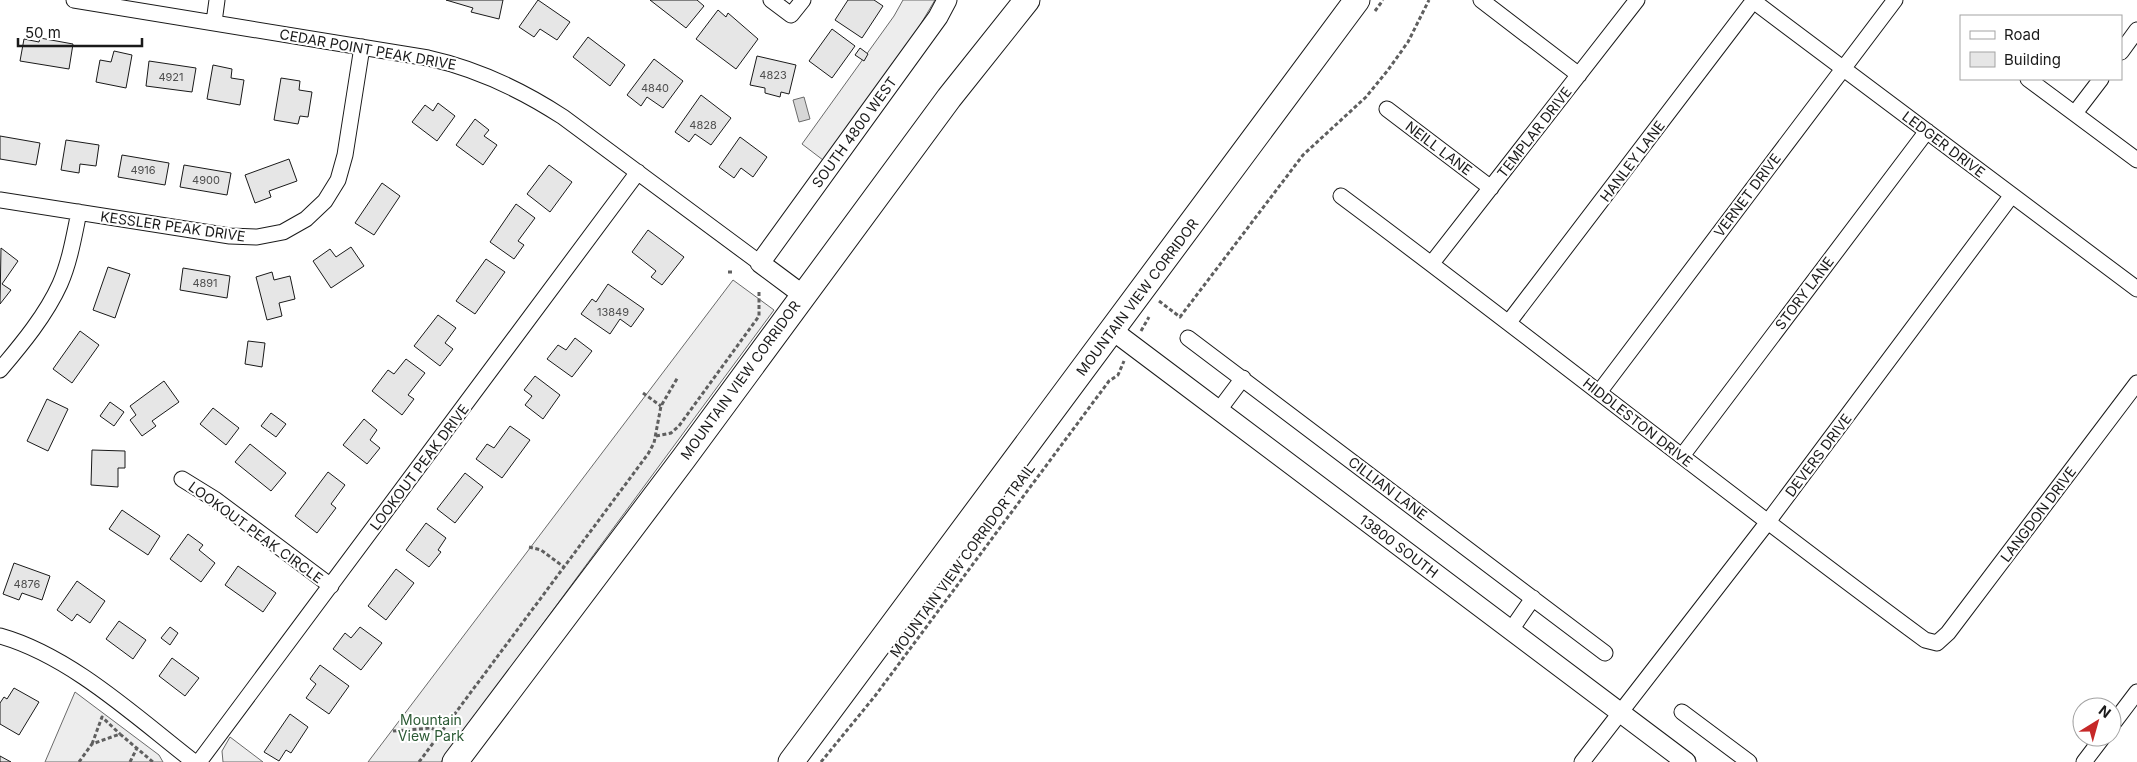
<svg xmlns="http://www.w3.org/2000/svg" width="2137" height="762" viewBox="0 0 2137 762" font-family="Inter,sans-serif">
	<rect width="100%" height="100%" fill="#fff"/>
	<path fill="#ededed" stroke="#6a6a6a" d="M903 0H935L910 42 823 160 802 144 894 16Z
		M733 280 774 310 441 762H368Z
		M75 692 159 755 163 762H45Z
		M230 737 263 762H223L222 751Z"/>
	<path fill="#d7d7d7" stroke="#6a6a6a" d="M804 97 810 119 799 122 793 100Z"/>
	<path fill="#e6e6e6" stroke="#1a1a1a" d="M446 0H503L499 19 471 12 473 8Z
		M538 0 570 22 557 40 540 29 534 37 519 27Z
		M650 0H697L704 6 686 28Z
		M848 0H874L883 6 862 38 835 20Z
		M718 10 726 17 728 13 758 39 736 69 696 39Z
		M832 29 855 46 832 78 809 61Z
		M588 37 625 65 610 86 573 57Z
		M40 38 73 44 69 69 20 61 24 39 39 42Z
		M860 48 868 54 864 61 855 55Z
		M114 51 132 55 126 88 96 82 100 60 111 62Z
		M757 56 796 65 789 94 781 92 780 97 765 93V88L750 85Z
		M654 59 683 81 663 108 647 97 641 106 627 95Z
		M149 61 196 68 192 92 146 86Z
		M213 65 232 69 231 78 244 80 240 105 207 99Z
		M281 78 300 81 299 90 312 92 308 117 300 116 298 124 274 120Z
		M701 95 731 118 711 145 695 134 689 142 675 132Z
		M438 103 455 116 437 141 412 122 425 105 433 111Z
		M475 119 489 130 484 136 497 145 483 165 456 145Z
		M0 136 40 143 36 165 0 159Z
		M740 137 767 157 753 177 741 168 734 178 719 167Z
		M66 140 99 145 96 166 80 164 79 173 61 170Z
		M122 155 169 163 165 185 118 177Z
		M289 159 297 181 269 191 271 197 255 203 245 175Z
		M184 165 231 173 227 195 180 187Z
		M549 165 572 182 550 212 527 194Z
		M382 183 400 196 374 235 355 223Z
		M516 204 535 218 518 241 524 245 514 259 490 242Z
		M648 230 684 257 662 285 651 277 656 271 632 252Z
		M351 247 364 266 331 288 313 261 330 249 336 257Z
		M1 248 18 261 2 284 11 290 0 304Z
		M486 259 505 272 475 314 456 301Z
		M108 267 130 274 115 318 93 310Z
		M183 268 230 276 227 298 180 290Z
		M272 272 274 280 290 276 295 299 279 303 282 316 267 320 256 277Z
		M608 284 644 309 631 327 620 319 610 334 581 314 592 299 596 302Z
		M438 315 456 328 445 343 453 349 440 366 414 346Z
		M80 331 99 345 72 383 53 369Z
		M575 338 592 351 572 377 547 359 558 345 566 350Z
		M248 341 265 343 262 367 245 364Z
		M406 359 425 373 408 395 414 399 402 415 372 391 388 370 394 374Z
		M535 376 560 395 543 419 525 405 532 396 524 390Z
		M164 381 179 402 152 421 156 426 142 436 130 420 136 415 130 406Z
		M47 399 68 409 48 451 27 441Z
		M110 402 124 412 114 426 100 416Z
		M213 408 239 428 226 445 200 424Z
		M271 413 286 424 276 437 261 426Z
		M364 419 377 430 370 440 380 448 367 464 343 445Z
		M510 426 530 440 502 478 476 459 487 444 494 448Z
		M250 444 286 473 271 491 235 462Z
		M92 450 125 451V468H118V487L91 485Z
		M328 472 345 485 331 504 336 508 317 533 295 516Z
		M465 473 483 487 455 523 437 509Z
		M122 510 160 536 148 555 109 529Z
		M426 523 446 538 438 550 441 552 429 567 406 550Z
		M188 534 203 545 199 550 215 563 201 582 170 559Z
		M14 563 50 576 42 600 22 593 19 600 3 594Z
		M238 566 276 593 263 612 225 585Z
		M396 569 414 583 386 620 368 606Z
		M77 581 105 601 90 623 77 614 72 621 57 610Z
		M119 621 146 640 133 659 106 639Z
		M170 627 178 633 170 645 161 638Z
		M360 627 382 643 361 670 333 649 345 633 351 638Z
		M172 658 199 678 185 696 159 676Z
		M320 665 349 686 329 714 306 698 316 684 310 679Z
		M14 688 39 702 19 735 0 724V703L4 697 7 699Z
		M290 714 308 727 291 753 286 750 279 761 264 752Z
		M0 756 11 762H0Z"/>
	<g fill="none" stroke-linecap="round" stroke-linejoin="round">
		<defs>
			<path id="minor" d="M74 0 428 58C478 69 520 89 563 117L760 263
				M771 0 791 15 803 0
				M1481 0 1579 75
				M1752 0 2137 289
				M214 22 217 0
				M2121 52 2137 30
				M2028 79 2137 160
				M1387 109 1491 188
				M2075 113 2101 79
				M1341 196C1537 342 1728 495 1925 640L1937 643 1948 633 2137 383
				M0 200 230 236 257 237 283 232 306 219 325 201 338 180 345 155 362 47
				M1432 263 1637 0
				M1509 322 1754 0
				M1188 338 1605 653
				M0 370C22 344 46 315 60 284 70 261 74 236 79 212
				M1600 391 1895 0
				M1219 410 1243 378
				M1682 456 1927 131
				M182 479 216 500 331 586
				M1511 630 1533 598
				M0 636C71 656 136 717 194 762
				M1682 712 1749 762
				M2112 725 2137 692
				M199 762 638 172
				M1582 762 1767 523 2012 195
				M2084 762 2103 737"/>
			<path id="tertiary" d="M803 295 760 263 938 17 947 0
				M1112 330 1686 762"/>
			<path id="trunk" d="M455 762 684 458 949 98 1027 0
				M791 762 1357 0"/>
		</defs>
		<use href="#minor" stroke="#1a1a1a" stroke-width="17"/>
		<use href="#tertiary" stroke="#1a1a1a" stroke-width="21"/>
		<use href="#trunk" stroke="#1a1a1a" stroke-width="27"/>
		<path stroke="#5f5f5f" stroke-width="3" stroke-dasharray="4 2.5" stroke-linecap="butt" d="M1375 11 1383 0
			M728 272H733
			M1159 301 1180 317 1303 155 1366 97 1388 70 1408 42 1429 0
			M1141 331 1149 317
			M643 393 661 406
			M656 436 671 433 679 426 759 316V290
			M529 547 541 550 564 567
			M393 731 431 728 441 732
			M92 744 102 717 120 734
			M79 762 92 744 120 734 153 762
			M130 762 137 748
			M419 762 648 454 654 443 661 406 678 377
			M821 762 875 696 1109 381 1118 375 1124 361"/>
		<use href="#minor" stroke="#fff" stroke-width="15"/>
		<use href="#tertiary" stroke="#fff" stroke-width="19"/>
		<use href="#trunk" stroke="#fff" stroke-width="25"/>
	</g>
	<g text-anchor="middle" dominant-baseline="central" stroke-width="4" stroke-linejoin="round" paint-order="stroke">
		<g font-size="11" fill="#4d4d4d">
			<text x="773" y="75">4823</text>
			<text x="171" y="77">4921</text>
			<text x="655" y="88">4840</text>
			<text x="703" y="125">4828</text>
			<text x="143" y="170">4916</text>
			<text x="206" y="180">4900</text>
			<text x="205" y="283">4891</text>
			<text x="613" y="312">13849</text>
			<text x="27" y="584">4876</text>
		</g>
		<g font-size="14" fill="#1a1a1a" stroke="#fff">
			<text transform="translate(368 49) rotate(10)">CEDAR POINT PEAK DRIVE</text>
			<text transform="translate(854 132) rotate(-54)">SOUTH 4800 WEST</text>
			<text transform="translate(1534 132) rotate(-52)">TEMPLAR DRIVE</text>
			<text transform="translate(1944 144) rotate(37)">LEDGER DRIVE</text>
			<text transform="translate(1439 148) rotate(37)">NEILL LANE</text>
			<text transform="translate(1632 161) rotate(-53)">HANLEY LANE</text>
			<text transform="translate(1747 195) rotate(-53)">VERNET DRIVE</text>
			<text transform="translate(173 226) rotate(8)">KESSLER PEAK DRIVE</text>
			<text transform="translate(1804 293) rotate(-53)">STORY LANE</text>
			<text transform="translate(1137 297) rotate(-53)">MOUNTAIN VIEW CORRIDOR</text>
			<text transform="translate(740 380) rotate(-54)">MOUNTAIN VIEW CORRIDOR</text>
			<text transform="translate(1638 422) rotate(38)">HIDDLESTON DRIVE</text>
			<text transform="translate(1818 455) rotate(-53)">DEVERS DRIVE</text>
			<text transform="translate(419 467) rotate(-53)">LOOKOUT PEAK DRIVE</text>
			<text transform="translate(1388 488) rotate(37)">CILLIAN LANE</text>
			<text transform="translate(2038 514) rotate(-53)">LANGDON DRIVE</text>
			<text transform="translate(256 532) rotate(36)">LOOKOUT PEAK CIRCLE</text>
			<text transform="translate(1399 546) rotate(37)">13800 SOUTH</text>
			<text transform="translate(962 560) rotate(-54)">MOUNTAIN VIEW CORRIDOR TRAIL</text>
		</g>
		<g font-size="14" fill="#2b5a34" stroke="#fff">
			<text x="431" y="719">Mountain<tspan x="431" dy="16">View Park</tspan></text>
		</g>
	</g>
	<rect x="1960" y="15" width="162" height="65" fill="#ffffff" stroke="#a3a3a3"/>
	<rect x="1970" y="31" width="25" height="8" fill="#ffffff" stroke="#a3a3a3"/>
	<text x="2004" y="40" font-size="15" fill="#1a1a1a">Road</text>
	<rect x="1970" y="52" width="25" height="15" fill="#e6e6e6" stroke="#a3a3a3"/>
	<text x="2004" y="65" font-size="15" fill="#1a1a1a">Building</text>
	<g transform="translate(2097 722) rotate(37)"><circle r="24" fill="#ffffff" stroke="#a3a3a3"/>
	<path d="M0-4L9 19L0 12L-9 19Z" fill="#c62828"/>
	<text y="-8" font-size="14" font-weight="bold" text-anchor="middle" fill="#1a1a1a">N</text>
	</g>
	<path d="M18 38v8h124v-8" fill="none" stroke="#1a1a1a" stroke-width="2.5"/>
	<text x="25" y="38" font-size="15" fill="#1a1a1a" stroke="#ffffff" stroke-width="4" paint-order="stroke">50 m</text>
</svg>
